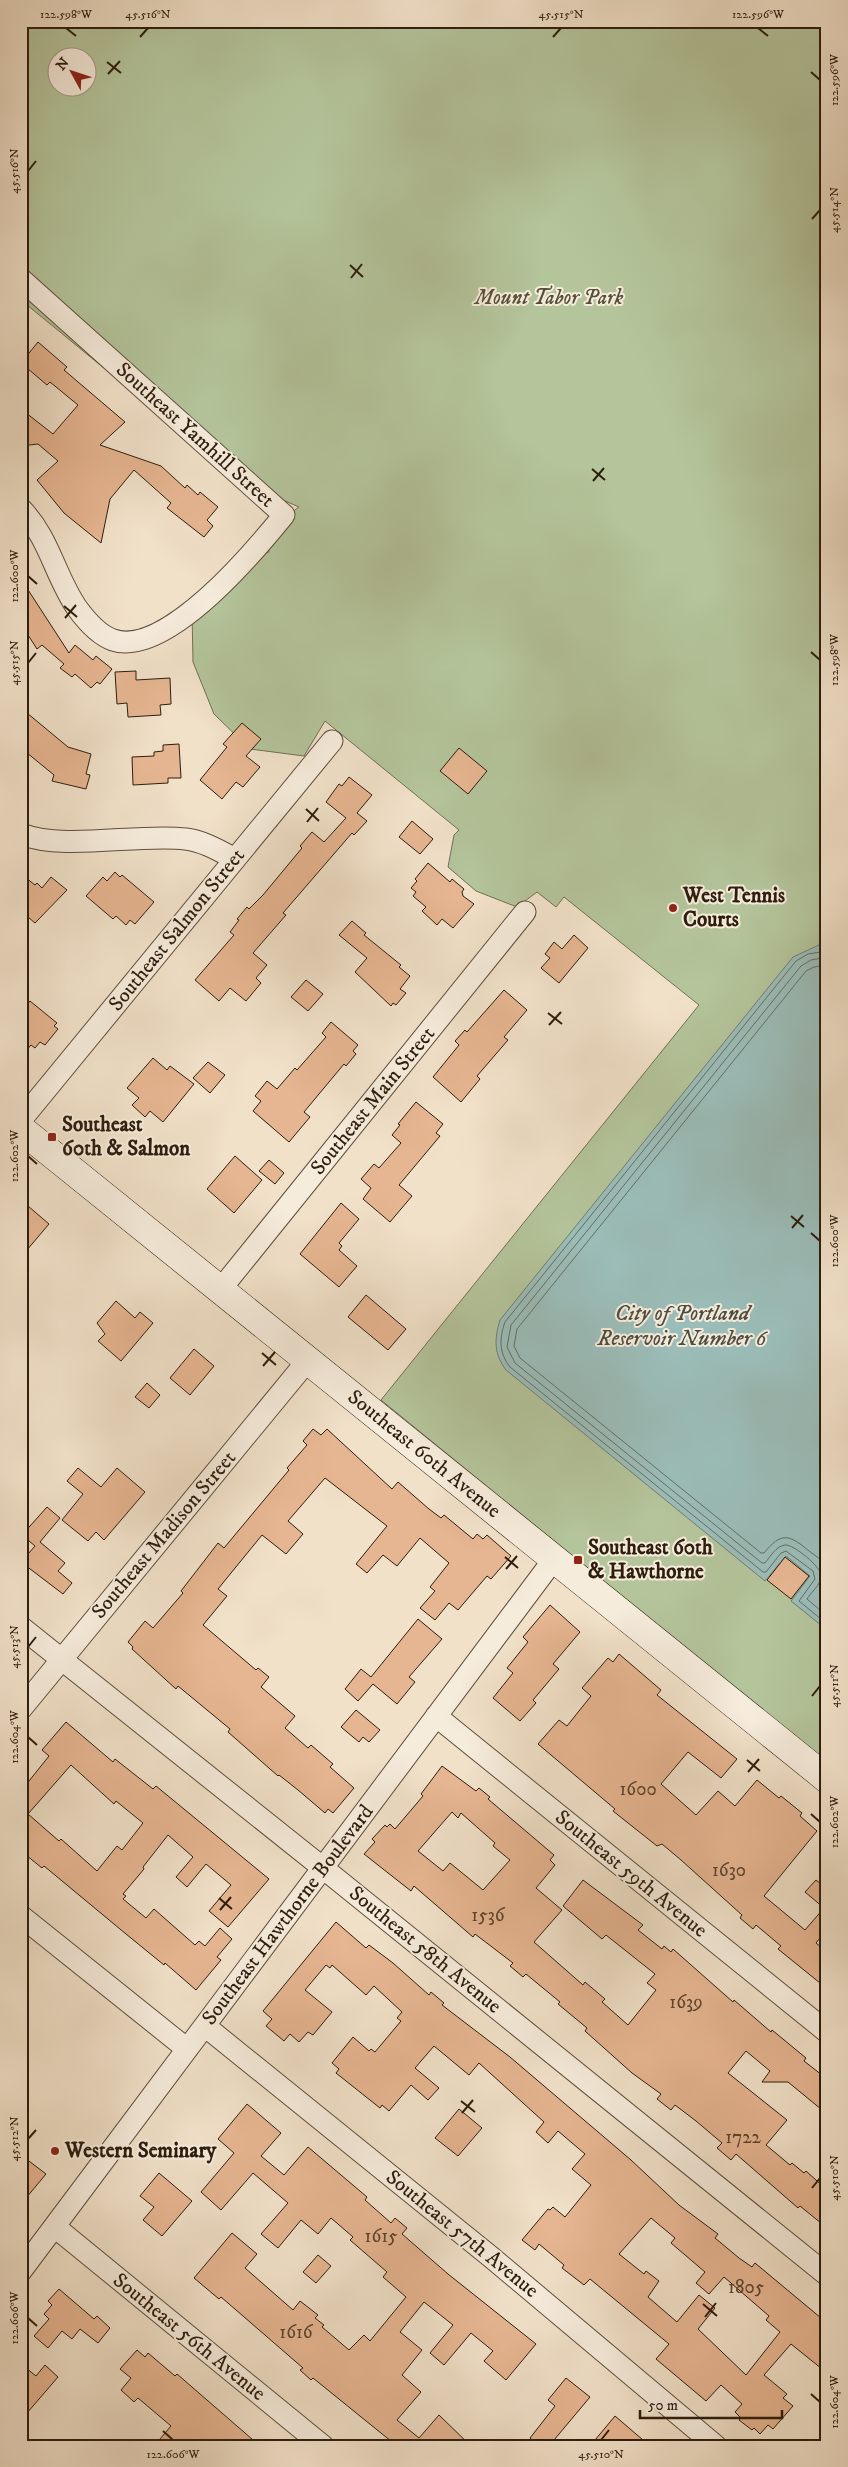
<svg xmlns="http://www.w3.org/2000/svg" width="848" height="2467" viewBox="0 0 848 2467" font-family="'IM FELL DW Pica',serif">
	<rect width="100%" height="100%" fill="#f1e1c9"/>
	<filter id="stains"><feTurbulence type="fractalNoise" baseFrequency=".004" numOctaves="4"/><feColorMatrix values="0 0 0 0 .2 0 0 0 0 .09 0 0 0 0 .02 0 0 0 .5 -.17"/></filter>
	<radialGradient id="worn" r=".72"><stop offset=".6" stop-color="#630" stop-opacity="0"/><stop offset="1" stop-color="#630" stop-opacity=".3"/></radialGradient>
	<path fill="#b4c49b" stroke="#707054" fill-rule="evenodd" d="M21 21H827V1763L381 1400 699 1005 564 897 556 907 537 892 517 907 476 891 448 867 454 835 459 830 325 721 304 756 250 749 214 714 193 662 192 613 237 560 269 552 267 531 299 507 244 483 21 300ZM58 58H88V88H58Z"/>
	<path fill="#9bbdb9" stroke="#6f7d74" d="M819 945 827 946V1630L791 1601 810 1576 786 1556 765 1581 506 1370C494 1354 494 1340 500 1320L793 957Z"/>
	<g fill="none" stroke-linecap="round" stroke-linejoin="round">
		<path stroke="#646d63" stroke-width="1" d="M827 951 808 954 796 961 505 1322C499 1339 499 1353 510 1367L763 1572H766L781 1553 786 1551 813 1571 815 1579 799 1601 827 1624
			M827 957 811 960 801 966 511 1325 507 1347 515 1363 762 1563H765C770 1557 776 1546 785 1545 793 1544 822 1567 821 1576 821 1585 811 1592 807 1599L827 1616
			M827 965 814 967 806 971 517 1329 514 1346 520 1358 761 1553H764C781 1532 789 1534 809 1551 816 1556 822 1560 827 1567"/>
	</g>
	<path fill="#e6b591" stroke="#2d1d0d" fill-rule="evenodd" d="M38 342 67 367 64 370 125 422 100 445 161 466 185 488 187 485 198 495 200 492 218 507 207 520 213 526 204 537 167 508 171 503 134 470 110 499 101 543 64 513 37 480 58 461 38 444 21 446V409L53 434 78 405 50 382 47 385 21 363Z
		M21 579 69 653 75 645 93 660 96 656 112 669 100 684 97 682 91 688 75 674 72 677 60 668 64 664 42 645 37 649 21 624Z
		M136 671V680L170 678 171 704 160 705 161 715 128 717 127 703 117 704 115 672Z
		M21 708 68 747 91 754 86 774 90 775 86 789 52 781 54 775 21 748Z
		M242 723 261 739 246 756 260 767 243 787 236 782 222 799 200 780 227 747 223 744Z
		M179 744 181 778H168V783L133 785 132 757 154 756V752L163 751V745Z
		M459 748 487 771 468 794 440 771Z
		M349 777 372 795 357 813 367 821 354 835 352 833 283 913 286 915 253 953 267 965 256 978 261 983 246 1001 230 988 219 1001 195 980 234 935 230 932 239 920 237 919 247 907 249 909 263 895 302 848 300 846 312 832 324 842 346 818 326 802 339 784 342 786Z
		M412 821 433 839 420 854 399 837Z
		M428 863 450 882 452 879 464 889 462 892 463 896 474 904 453 928 442 919 437 925 422 911 426 907 413 896 416 892 411 888 417 881 415 879Z
		M115 872 120 877 122 875 154 902 135 924 130 920 126 925 116 916 113 919 86 896 103 877 107 881Z
		M21 874 35 885 37 883 42 888 51 877 67 890 35 923 21 911Z
		M352 921 366 933 364 935 401 965 399 967 410 976 400 989 406 993 396 1005 393 1003 391 1006 355 972 367 958 339 935Z
		M574 935 588 948 559 983 541 968 550 958 545 954 554 942 562 949Z
		M306 980 323 994 308 1011 291 997Z
		M504 990 527 1010 504 1037 508 1040 477 1076 480 1079 461 1102 433 1077 459 1045 455 1041 465 1030 467 1032Z
		M30 1001 57 1023 54 1026 58 1029 45 1045 40 1042 35 1048 31 1045 21 1057V1012Z
		M331 1022 358 1045 353 1051 356 1054 346 1066 344 1064 304 1112 310 1117 289 1142 253 1111 261 1101 255 1096 267 1081 277 1089 295 1068 297 1070 326 1037 322 1033Z
		M153 1058 167 1070 170 1066 194 1084 163 1122 150 1111 145 1117 132 1105 139 1098 127 1088Z
		M208 1062 225 1075 210 1093 193 1078Z
		M416 1102 443 1124 436 1133 440 1136 399 1185 412 1196 390 1222 363 1199 371 1188 361 1179 374 1164 379 1168 401 1143 392 1135 400 1125 398 1124Z
		M235 1156 262 1180 234 1213 207 1189Z
		M269 1160 284 1173 275 1184 259 1171Z
		M21 1200 49 1224 21 1257Z
		M341 1203 359 1219 339 1243 342 1246 339 1250 357 1266 339 1287 300 1254Z
		M366 1295 406 1329 388 1350 348 1317Z
		M116 1301 135 1318 140 1312 153 1323 121 1361 98 1341 105 1334 97 1323Z
		M194 1349 214 1366 190 1395 170 1378Z
		M147 1383 160 1395 149 1408 135 1397Z
		M313 1429 321 1435 327 1429 392 1489 398 1482 429 1509 441 1518 444 1515 473 1539 477 1534 483 1539 487 1535 511 1556 491 1579 487 1576 458 1610 449 1603 435 1620 420 1608 435 1591 430 1587 449 1563 420 1538 397 1566 383 1555 367 1573 356 1564 387 1526 325 1478 288 1521 303 1534 286 1554 262 1535 218 1589 227 1596 203 1625 256 1670 258 1668 269 1677 261 1687 295 1716 285 1728 308 1748 311 1745 333 1764 330 1767 354 1788 333 1813 328 1809 325 1813 298 1790 279 1775 278 1776 228 1732 230 1729 178 1686 176 1689 132 1649 133 1647 128 1642 145 1621 153 1628 183 1593 181 1591 218 1543 224 1548 289 1470 287 1468 307 1445 303 1441Z
		M78 1468 101 1487 117 1468 145 1492 104 1540 96 1532 88 1541 62 1520 83 1494 67 1481Z
		M47 1507 60 1518 40 1542 65 1563 58 1571 72 1583 63 1594 21 1562 35 1546 22 1535Z
		M785 1557 809 1576 791 1599 767 1580Z
		M550 1605 580 1632 553 1664 559 1669 533 1700 536 1703 520 1721 493 1698 513 1673 507 1668 528 1642 523 1637Z
		M418 1619 442 1639 409 1677 415 1682 397 1704 373 1684 358 1701 345 1689 361 1669 371 1677Z
		M619 1654 661 1690 657 1695 737 1759 721 1778 688 1752 661 1784 696 1815 718 1791 735 1806 757 1780 779 1798 781 1796 802 1813 800 1816 817 1831 764 1896 805 1930 824 1908 805 1892 816 1880 827 1889V1929L816 1943 827 1952V1975L820 1983 778 1949 781 1946 756 1925 753 1929 740 1918 742 1915 681 1860 662 1844 657 1846 613 1811 615 1809 538 1744 559 1720 567 1726 591 1696 582 1688 608 1658 613 1662Z
		M356 1710 380 1730 369 1742 363 1737 359 1742 341 1727Z
		M66 1722 113 1762 115 1759 153 1789 156 1786 269 1879 228 1927 209 1911 231 1885 206 1864 187 1887 176 1877 193 1857 168 1835 143 1867 144 1869 123 1894 126 1896 123 1899 146 1918 154 1909 195 1945 199 1941 205 1946 220 1928 232 1939 217 1957 221 1960 196 1990 165 1963 164 1965 126 1934 44 1866 42 1868 21 1851V1791L49 1756 42 1750ZM71 1765 114 1804 116 1801 143 1823 122 1850 117 1846 97 1871 61 1839 59 1841 28 1814Z
		M442 1766 476 1791 479 1788 490 1797 488 1799 554 1855 550 1860 555 1865 536 1888 562 1910 534 1942 583 1985 585 1982 605 1999 602 2002 628 2025 656 1990 647 1983 655 1974 606 1935 602 1939 563 1906 583 1880 643 1925 638 1930 662 1949 664 1946 671 1952 673 1949 733 2002 734 2000 771 2032 772 2030 806 2058 804 2061 827 2079V2114L788 2082H762L770 2071 746 2051 728 2073 787 2120 766 2145 790 2165 792 2163 804 2173 806 2171 827 2190V2228L800 2206 798 2208 736 2154 731 2160 717 2148 722 2143 696 2121 675 2105 671 2110 657 2099 661 2094 632 2073 585 2031 587 2028 558 2004 560 2002 526 1974 523 1977 510 1966 513 1963 475 1934 473 1937 414 1886 411 1891 364 1854 375 1842 372 1839 385 1825 387 1827 390 1824 395 1829 423 1796 421 1794ZM452 1812 458 1818 461 1813 495 1843 493 1846 510 1860 483 1890 450 1863 443 1871 418 1851Z
		M336 1922 366 1948 369 1945 393 1963 429 1995 431 1992 444 2003 442 2005 510 2057 631 2160 679 2205 718 2234 715 2238 739 2258 752 2267 755 2263 827 2323V2373L791 2344 764 2375 787 2394 783 2398 793 2406 773 2429 768 2425 760 2434 754 2428 752 2430 739 2420 741 2418 735 2412 742 2404 721 2385 706 2401 656 2359 669 2344 590 2279 584 2285 562 2268 564 2265 539 2244 535 2250 522 2240 548 2209 550 2210 553 2207 565 2217 591 2185 572 2169 585 2154 558 2131 548 2143 536 2132 544 2122 479 2063 469 2075 434 2046 415 2068 439 2088 428 2100 411 2085 389 2111 382 2105 380 2108 336 2073 339 2069 332 2063 353 2037 369 2051 371 2049 375 2052 401 2021 397 2018 402 2012 374 1986 366 1995 332 1965 330 1968 326 1965 305 1990 332 2012 313 2035 308 2032 299 2042 290 2034 284 2041 266 2026 272 2019 263 2011ZM651 2218 675 2238 671 2243 705 2272 696 2283 709 2294 724 2277 769 2316 766 2320 780 2332 746 2375 698 2329 715 2308 699 2295 677 2322 648 2297 659 2281 646 2271 644 2274 619 2254Z
		M247 2104 281 2133 261 2156 284 2175 308 2147 367 2197 365 2200 391 2223 395 2218 407 2228 402 2234 448 2274 536 2344 506 2380 484 2361 493 2351 471 2333 444 2365 430 2353 453 2325 424 2302 400 2332 422 2350 402 2375 421 2392 397 2420 419 2438 439 2415 471 2446H397L313 2378 311 2380 300 2370 303 2368 221 2297 219 2299 194 2278 232 2233 257 2254 245 2268 293 2310 300 2301 318 2315 315 2318 324 2325 322 2327 349 2350 364 2335 370 2341 406 2297 383 2277 387 2272 350 2240 353 2237 331 2218 318 2234 301 2220 278 2248 261 2234 288 2203 253 2173 221 2210 201 2192 234 2153 218 2139Z
		M459 2109 482 2128 458 2156 435 2138Z
		M21 2155 46 2174 21 2204Z
		M159 2173 192 2201 162 2236 143 2220 154 2207 140 2196Z
		M318 2255 331 2266 316 2283 303 2272Z
		M59 2289 94 2319 97 2316 110 2328 98 2343 80 2329 72 2339 62 2331 48 2348 34 2336 49 2319 44 2314 52 2305 48 2301Z
		M137 2350 145 2357 148 2353 175 2376 177 2374 260 2446H154L171 2426 138 2398 134 2402 121 2390 131 2378 120 2369Z
		M21 2364 36 2376 45 2365 58 2377 21 2420Z
		M566 2378 590 2397 549 2446H539L530 2438 555 2406 548 2400Z
		M615 2416 650 2446H590Z"/>
	<g fill="none" stroke-linecap="round" stroke-linejoin="round">
		<defs>
			<path id="minor" d="M21 279 284 515C254 552 166 658 113 640 99 635 85 619 77 608 55 576 49 537 21 509
				M21 834C64 851 139 833 186 839 203 841 220 851 235 859
				M21 1120 332 741
				M220 1290 525 912
				M21 1627 323 1868 827 2275
				M21 1709 308 1360
				M436 1716 827 2032
				M21 1916 187 2049
				M205 2026 491 2257 716 2446
				M55 2227 323 2446
				M21 2271 554 1559"/>
			<path id="secondary" d="M21 1129 827 1779"/>
		</defs>
		<use href="#minor" stroke="#5e4e3c" stroke-width="23"/>
		<use href="#secondary" stroke="#2d1d0d" stroke-width="29"/>
		<use href="#minor" stroke="#f6ecdc" stroke-width="21"/>
		<use href="#secondary" stroke="#f6ecdc" stroke-width="28"/>
	</g>
	<path fill="none" stroke="#2d1d0d" stroke-width="2" d="M66 28 76 36M758 28 768 36M140 37 148 28M553 37 561 28M107 62 121 73M811 72 820 80M108 74 120 61M28 171 36 161M812 219 820 210M350 265 363 277M351 278 362 264M592 469 605 480M593 481 604 468M28 576 37 584M64 606 77 617M65 618 76 605M811 652 820 660M28 663 36 653M306 809 319 821M307 822 318 808M548 1013 562 1024M549 1025 561 1012M28 1156 37 1164M791 1216 804 1227M792 1228 803 1215M811 1233 820 1241M262 1353 276 1365M263 1366 275 1352M505 1557 518 1568M506 1569 517 1556M28 1647 36 1637M812 1696 820 1686M28 1737 37 1745M747 1760 760 1771M748 1772 759 1759M811 1814 820 1822M219 1898 232 1909M220 1910 231 1897M461 2101 475 2112M462 2113 473 2100M28 2139 36 2130M812 2188 820 2178M703 2304 717 2316M705 2317 716 2303M28 2318 37 2326M811 2394 820 2402M163 2431 173 2440M601 2440 609 2430"/>
	<g fill="#8f2418" stroke="#f6ecdc" stroke-width="2">
		<circle cx="673" cy="908" r="5"/>
		<rect x="47" y="1132" width="10" height="10" rx="2.5"/>
		<rect x="573" y="1555" width="10" height="10" rx="2.5"/>
		<circle cx="55" cy="2151" r="5"/>
	</g>
	<g text-anchor="middle" dominant-baseline="central" stroke-width="4" stroke-linejoin="round" paint-order="stroke">
		<g font-size="19" fill="#5b432e">
			<text x="638" y="1789">1600</text>
			<text x="729" y="1870">1630</text>
			<text x="488" y="1915">1536</text>
			<text x="686" y="2002">1639</text>
			<text x="743" y="2137">1722</text>
			<text x="381" y="2236">1615</text>
			<text x="746" y="2287">1805</text>
			<text x="296" y="2332">1616</text>
		</g>
		<g font-size="21" font-style="italic" fill="#564f38" stroke="#f6ecdc">
			<text x="549" y="298">Mount Tabor Park</text>
		</g>
		<g font-size="21" fill="#2d1d0d" stroke="#f6ecdc">
			<text transform="translate(195 435) rotate(42)">Southeast Yamhill Street</text>
			<text transform="translate(177 930) rotate(-51)">Southeast Salmon Street</text>
			<text transform="translate(373 1101) rotate(-51)">Southeast Main Street</text>
			<text transform="translate(424 1454) rotate(39)">Southeast 60th Avenue</text>
			<text transform="translate(164 1535) rotate(-50)">Southeast Madison Street</text>
			<text transform="translate(631 1874) rotate(39)">Southeast 59th Avenue</text>
			<text transform="translate(288 1915) rotate(-53)">Southeast Hawthorne Boulevard</text>
			<text transform="translate(425 1950) rotate(39)">Southeast 58th Avenue</text>
			<text transform="translate(462 2234) rotate(39)">Southeast 57th Avenue</text>
			<text transform="translate(189 2337) rotate(39)">Southeast 56th Avenue</text>
		</g>
		<g font-size="21" font-weight="bold" fill="#2d1d0d" stroke="#f6ecdc" text-anchor="start">
			<text x="683" y="896">West Tennis<tspan x="683" dy="24">Courts</tspan></text>
			<text x="62" y="1125">Southeast<tspan x="62" dy="24">60th &amp; Salmon</tspan></text>
			<text x="588" y="1548">Southeast 60th<tspan x="588" dy="24">&amp; Hawthorne</tspan></text>
			<text x="65" y="2151">Western Seminary</text>
		</g>
		<g font-size="22" font-style="italic" fill="#4e4d41" stroke="#f6ecdc">
			<text x="682" y="1313">City of Portland<tspan x="682" dy="25">Reservoir Number 6</tspan></text>
		</g>
	</g>
	<rect width="848" height="2467" fill="none" stroke="#f1e1c9" stroke-width="55"/>
	<g transform="translate(72 72) rotate(310)"><circle r="24" fill="#f6ecdc" stroke="#a69989"/>
	<path d="M0-4L9 19L0 12L-9 19Z" fill="#8f2418"/>
	<text y="-8" font-size="14" font-weight="bold" text-anchor="middle" fill="#2d1d0d">N</text>
	</g>
	<path d="M640 2410v8h142v-8" fill="none" stroke="#2d1d0d" stroke-width="2.5"/>
	<text x="648" y="2410" font-size="15" fill="#2d1d0d" stroke="#f6ecdc" stroke-width="4" paint-order="stroke">50 m</text>
	<rect x="28" y="28" width="792" height="2412" fill="none" stroke="#2d1d0d" stroke-width="2"/>
	<g font-size="12" text-anchor="middle" fill="#2d1d0d">
		<text x="66" y="18">122.598°W</text>
		<text x="148" y="18">45.516°N</text>
		<text x="561" y="18">45.515°N</text>
		<text x="758" y="18">122.596°W</text>
		<text transform="translate(834 80) rotate(-90)" y="4">122.596°W</text>
		<text transform="translate(14 171) rotate(-90)" y="4">45.516°N</text>
		<text transform="translate(834 210) rotate(-90)" y="4">45.514°N</text>
		<text transform="translate(14 576) rotate(-90)" y="4">122.600°W</text>
		<text transform="translate(834 660) rotate(-90)" y="4">122.598°W</text>
		<text transform="translate(14 663) rotate(-90)" y="4">45.515°N</text>
		<text transform="translate(14 1156) rotate(-90)" y="4">122.602°W</text>
		<text transform="translate(834 1241) rotate(-90)" y="4">122.600°W</text>
		<text transform="translate(14 1647) rotate(-90)" y="4">45.513°N</text>
		<text transform="translate(834 1686) rotate(-90)" y="4">45.511°N</text>
		<text transform="translate(14 1737) rotate(-90)" y="4">122.604°W</text>
		<text transform="translate(834 1822) rotate(-90)" y="4">122.602°W</text>
		<text transform="translate(14 2139) rotate(-90)" y="4">45.512°N</text>
		<text transform="translate(834 2178) rotate(-90)" y="4">45.510°N</text>
		<text transform="translate(14 2318) rotate(-90)" y="4">122.606°W</text>
		<text transform="translate(834 2402) rotate(-90)" y="4">122.604°W</text>
		<text x="173" y="2458">122.606°W</text>
		<text x="601" y="2458">45.510°N</text>
	</g>
	<rect width="100%" height="100%" filter="url(#stains)"/>
	<rect width="100%" height="100%" fill="url(#worn)"/>
</svg>
